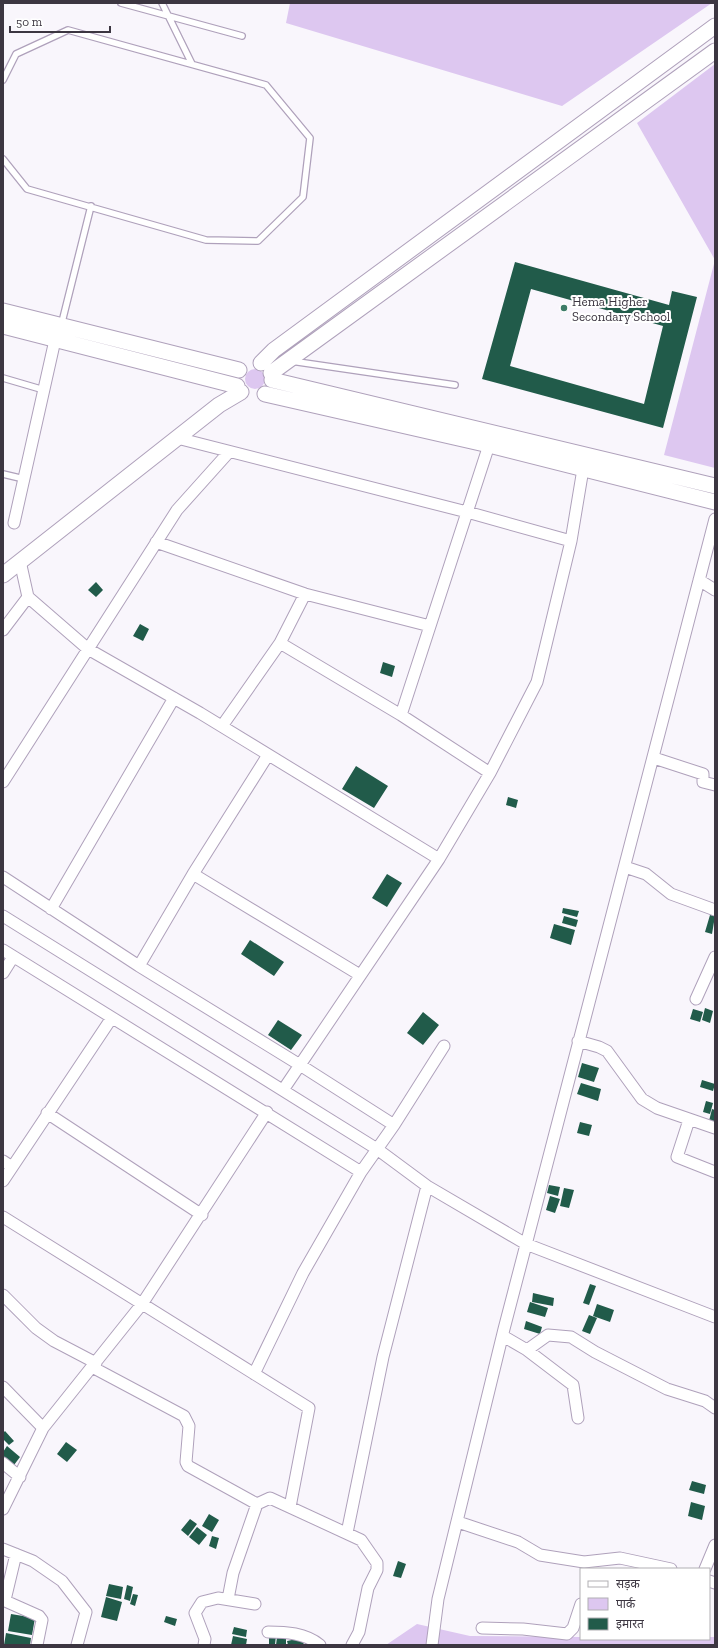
<svg xmlns="http://www.w3.org/2000/svg" width="718" height="1648" viewBox="0 0 718 1648" font-family="'Zilla Slab','Noto Sans Devanagari',serif">
	<rect width="100%" height="100%" fill="#f9f6fc"/>
	<path fill="#ddc7f0" d="M290 3H712L562 106 286 23Z
		M715 64V468L664 455 715 260 637 123Z
		M245 379a10 10 0 1 1 20 0a10 10 0 1 1-20 0Z
		M417 1624 470 1636 581 1637V1639H709V1637H715V1645H386Z"/>
	<path fill="#215b4a" fill-rule="evenodd" d="M515 262 669 305 672 291 697 297 663 428 482 379ZM531 289 663 326 644 404 510 366Z
		M96 582 103 590 96 597 88 590Z
		M140 624 149 629 143 641 133 636Z
		M383 662 395 666 392 677 380 673Z
		M356 766 388 786 374 808 342 789Z
		M508 797 518 800 516 808 506 805Z
		M387 874 402 883 387 907 372 898Z
		M563 908 579 911 577 917 562 913Z
		M710 915 715 916 712 934 705 932Z
		M564 916 578 920 576 927 562 923Z
		M554 924 575 930 571 945 550 938Z
		M250 940 284 962 274 976 241 954Z
		M705 1008 713 1011 710 1023 702 1020Z
		M693 1009 703 1012 700 1022 690 1019Z
		M423 1012 439 1025 423 1045 407 1033Z
		M278 1020 302 1035 291 1050 268 1035Z
		M582 1063 599 1068 594 1082 578 1077Z
		M702 1080 715 1084 713 1091 700 1087Z
		M581 1083 601 1089 598 1101 577 1094Z
		M706 1101 713 1103 710 1114 703 1112Z
		M712 1109 715 1110V1122L709 1121Z
		M580 1122 592 1125 589 1136 577 1133Z
		M549 1185 560 1187 558 1196 547 1193Z
		M564 1188 574 1190 569 1208 560 1206Z
		M550 1196 560 1199 555 1213 546 1210Z
		M590 1284 596 1286 589 1305 583 1303Z
		M533 1293 554 1298 553 1306 532 1302Z
		M530 1302 548 1308 545 1317 527 1312Z
		M597 1304 614 1310 610 1322 593 1316Z
		M589 1315 597 1318 590 1334 582 1331Z
		M526 1321 542 1327 540 1334 524 1329Z
		M5 1431 14 1441 9 1445 3 1439V1433Z
		M66 1442 77 1450 67 1462 57 1454Z
		M7 1446 20 1457 14 1465 3 1456V1452Z
		M692 1481 706 1485 704 1494 689 1490Z
		M691 1502 705 1506 702 1520 688 1516Z
		M209 1514 219 1520 212 1532 202 1526Z
		M190 1519 197 1524 188 1536 181 1530Z
		M197 1527 207 1535 199 1545 189 1537Z
		M212 1536 219 1538 216 1549 209 1546Z
		M398 1561 406 1564 401 1578 393 1576Z
		M109 1584 123 1587 121 1599 106 1596Z
		M127 1585 133 1587 130 1601 124 1599Z
		M133 1594 138 1595 135 1606 130 1604Z
		M106 1597 122 1602 117 1621 101 1617Z
		M11 1614 35 1618 32 1635 8 1631Z
		M166 1616 177 1619 175 1626 164 1622Z
		M234 1627 247 1630 246 1637 232 1634Z
		M6 1633 31 1638 30 1645H4Z
		M269 1635H276L275 1645H269Z
		M233 1636 247 1639 246 1645H231Z
		M277 1637 286 1638V1645H276Z
		M302 1638 304 1645H288L287 1641Z"/>
	<g fill="none" stroke-linecap="round" stroke-linejoin="round">
		<defs>
			<path id="lane" d="M121 3 242 36
				M162 3 192 64
				M3 80 16 54 68 30 266 85 310 138 303 197 258 241 206 240 27 189 3 159
				M61 326 91 206
				M291 361 455 385
				M3 378 44 390
				M3 474 24 479"/>
			<path id="street" d="M177 438 467 512 571 541
				M14 523 55 340
				M156 542 305 594 430 626
				M20 561 28 597 88 649 200 713 439 859
				M699 580 715 590
				M3 630 28 597
				M280 643 401 715 490 773
				M401 715 489 445
				M222 726 280 643 305 594
				M654 758 703 774V782L715 785
				M3 782 177 510 229 452
				M625 867 646 874 671 894 715 910
				M193 874 360 975
				M3 877 139 966 300 1065 394 1125
				M51 909 174 698
				M3 916 377 1149 427 1186 526 1244 715 1317
				M3 950 361 1172
				M139 966 193 874 268 755
				M3 973 13 957
				M696 999 715 957
				M578 1041 599 1047 607 1051 642 1099 657 1108 715 1128
				M283 1090 439 859 490 773 537 682 571 541 583 469
				M47 1113 202 1215
				M689 1120 677 1157 715 1172
				M3 1161 12 1167
				M3 1181 111 1019
				M3 1217 309 1408 290 1507
				M3 1295 36 1328 54 1341 96 1363
				M503 1336 527 1350 573 1385 578 1418
				M527 1350 548 1335 571 1337 595 1352 667 1389 705 1401 715 1408
				M92 1367 184 1416 189 1426 186 1462 188 1466 257 1504
				M254 1374 303 1273 361 1172 394 1125 444 1046
				M3 1387 43 1428 3 1509
				M43 1428 142 1304 267 1112
				M3 1463 20 1477
				M458 1522 518 1542 540 1555 584 1562 620 1558 671 1569
				M347 1533 383 1357 427 1186
				M3 1549 33 1561 62 1581 86 1612 77 1645
				M705 1569 715 1545
				M709 1581 715 1583
				M228 1599 233 1573 257 1504 270 1498 361 1540 377 1563V1570L368 1588 359 1632 352 1645
				M3 1600 39 1616 42 1620 37 1645
				M5 1600 16 1554
				M482 1628 523 1629 567 1634 573 1628 581 1604
				M268 1632C286 1632 305 1633 320 1645
				M204 1645 205 1639 195 1613 202 1602 218 1598 255 1604
				M432 1645 438 1599 504 1329 715 519"/>
			<path id="secondary" d="M3 311 239 370
				M3 326 237 386
				M261 363 274 350 715 26
				M271 373 715 51
				M272 380 715 486
				M265 394 489 445 715 502
				M3 575 219 405 241 392"/>
		</defs>
		<use href="#lane" stroke="#afa1bb" stroke-width="8"/>
		<use href="#street" stroke="#afa1bb" stroke-width="13"/>
		<use href="#secondary" stroke="#afa1bb" stroke-width="17"/>
		<use href="#lane" stroke="#fff" stroke-width="5.5"/>
		<use href="#street" stroke="#fff" stroke-width="11"/>
		<use href="#secondary" stroke="#fff" stroke-width="15"/>
	</g>
	<circle fill="#3d7b67" stroke="#fff" stroke-width="1.5" cx="564" cy="308" r="4"/>
	<g text-anchor="middle" dominant-baseline="central" stroke-width="4" stroke-linejoin="round" paint-order="stroke">
		<g font-size="13" fill="#3c3641" stroke="#fff" text-anchor="start">
			<text x="572" y="301">Hema Higher<tspan x="572" dy="15">Secondary School</tspan></text>
		</g>
	</g>
	<rect width="718" height="1648" fill="none" stroke="#3c3641" stroke-width="8"/>
	<rect x="580" y="1568" width="130" height="72" fill="#ffffff" stroke="#b1afb3"/>
	<rect x="588" y="1581" width="20" height="6" fill="#ffffff" stroke="#b1afb3"/>
	<text x="616" y="1588" font-size="12" fill="#3c3641">सड़क</text>
	<rect x="588" y="1598" width="20" height="12" fill="#ddc7f0" stroke="#b1afb3"/>
	<text x="616" y="1608" font-size="12" fill="#3c3641">पार्क</text>
	<rect x="588" y="1618" width="20" height="12" fill="#215b4a" stroke="#b1afb3"/>
	<text x="616" y="1628" font-size="12" fill="#3c3641">इमारत</text>
	<path d="M10 26v6h100v-6" fill="none" stroke="#3c3641" stroke-width="2"/>
	<text x="16" y="26" font-size="12" fill="#3c3641" stroke="#ffffff" stroke-width="3" paint-order="stroke">50 m</text>
</svg>
